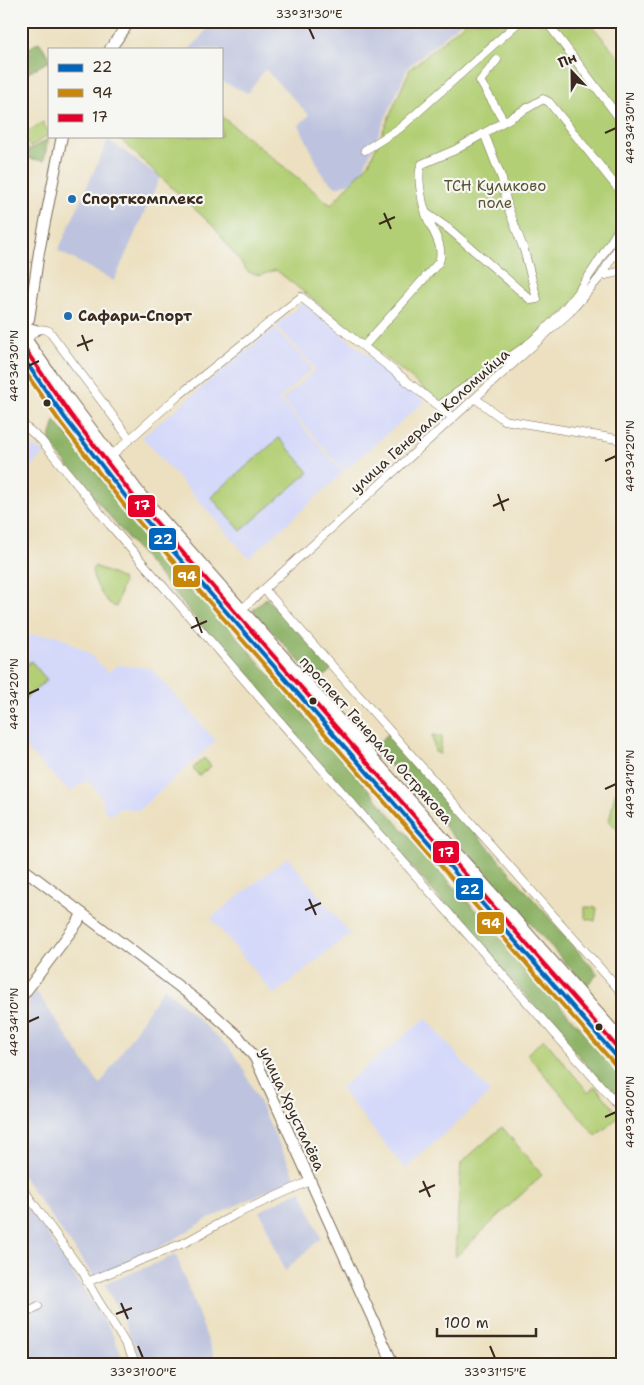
<svg xmlns="http://www.w3.org/2000/svg" width="644" height="1385" viewBox="0 0 644 1385" font-family="'Shantell Sans',sans-serif">
	<rect width="100%" height="100%" fill="#f6f6f2"/>
	<filter id="ink" filterUnits="userSpaceOnUse"><feTurbulence type="fractalNoise" baseFrequency=".02" numOctaves="2"/><feDisplacementMap in="SourceGraphic" scale="10" xChannelSelector="R" yChannelSelector="G"/><feConvolveMatrix kernelMatrix="1 2 1 2 8 2 1 2 1" color-interpolation-filters="sRGB"/></filter>
	<filter id="wash" filterUnits="userSpaceOnUse"><feTurbulence type="fractalNoise" baseFrequency=".0096" numOctaves="4" result="noise"/><feDisplacementMap in="SourceGraphic" scale="20" xChannelSelector="R" yChannelSelector="G"/><feGaussianBlur stdDeviation="1.12" result="paint"/><feColorMatrix in="noise" values="0 0 0 0 0 0 0 0 0 0 0 0 0 0 0 0 0 1.4 0 .05"/><feComposite in="paint" operator="in"/></filter>
	<g filter="url(#wash)">
		<rect width="100%" height="100%" fill="#ece0c0"/>
		<path fill="#d4d8f9" d="M303 303 425 401 344 471 282 400 316 369 276 325Z
			M274 328 312 368 279 399 343 473 249 558 142 437Z
			M21 440 45 453 21 478Z
			M21 635H57L87 652 108 672 117 665 151 668 216 741 139 810 121 808 110 815 104 809 102 797 87 780 70 792 21 744Z
			M288 857 350 934 274 995 211 918Z
			M426 1018 490 1093 405 1169 340 1088Z"/>
		<path fill="#bdc3de" d="M236 21H290L292 25 318 21H463L408 67 358 181 336 187 323 176 299 125 309 115 265 69 248 93 221 81V49H190L210 26Z
			M108 140 160 177 114 281 58 251Z
			M164 987 229 1048 241 1064 295 1177 206 1220 170 1242 95 1278 21 1174V1011L36 991 100 1085Z
			M301 1190 321 1238 285 1271 260 1211Z
			M21 1194 112 1333 125 1364H21Z
			M176 1255 217 1364H144L105 1284Z"/>
		<path fill="#b2cf75" stroke="#767c4a" d="M467 21H588L623 62V229L598 273 573 304 452 411 276 270 260 275 248 272 214 227 120 139 122 136H221V116L331 205 369 163 410 69Z
			M43 122 49 134 30 147 22 135Z
			M28 218 21 275V223Z
			M279 438 309 472 241 531 211 497Z
			M95 566 122 579 123 582 116 607C104 603 93 581 92 569Z
			M31 661 47 680 21 702V669Z
			M432 735 442 736 440 754 435 752Z
			M204 758 211 766 199 776 193 768Z
			M623 786V827L620 831 609 822 615 793Z
			M585 907 597 908 595 921 585 918Z
			M544 1039 588 1092 595 1086 620 1116 596 1136 527 1054Z
			M502 1127 542 1175 455 1257 461 1163Z"/>
		<path fill="#8db266" stroke="#646e42" d="M39 42 49 56V61L21 77V53Z
			M21 139 29 150 48 139 44 161 21 157Z
			M55 421 126 508 399 825 623 1076V1106C430 887 235 671 51 445L49 441Z
			M266 598 332 669 318 682 253 610Z
			M389 733 598 974 586 986 374 747Z"/>
	</g>
	<g filter="url(#ink)">
		<g fill="none" stroke-linecap="round" stroke-linejoin="round">
			<defs>
				<path id="minor" d="M546 21 623 123
					M497 60 480 81 504 121
					M365 150 400 128 520 21
					M426 213 449 229 531 300 537 299 524 250 507 205 502 179 484 133
					M601 276 623 271
					M27 340C34 332 38 326 49 331L130 439
					M364 346 439 262C445 245 431 230 426 214 422 202 416 174 422 164L455 150 543 99 549 102 616 186
					M476 399 504 420 623 440
					M439 406C467 384 498 366 527 345 569 313 596 266 623 222
					M21 423 41 440 110 525 298 742 623 1111
					M112 455 178 396 301 297 452 417
					M265 590 623 994
					M241 610 570 312 601 276 623 239
					M21 1186 84 1274C98 1306 122 1332 136 1364
					M87 1282 186 1242 236 1214 310 1181
					M21 1316 38 1306"/>
				<path id="major" d="M110 49 130 21
					M29 319 39 252 62 136
					M21 326 36 330
					M21 335 27 340 52 376 142 496 623 1041
					M21 355 65 418 129 501 623 1064
					M21 377 30 368
					M21 867 202 1004 238 1036 255 1058 393 1364
					M21 998 78 922 82 913"/>
			</defs>
			<use href="#minor" stroke="#796a57" stroke-width="9"/>
			<use href="#major" stroke="#796a57" stroke-width="12"/>
			<use href="#minor" stroke="#fff" stroke-width="8"/>
			<use href="#major" stroke="#fff" stroke-width="10"/>
			<defs>
				<path id="bus-1" d="M21 355 65 418 129 501 623 1064"/>
				<path id="bus-2" d="M21 366 60 422 124 505 618 1068"/>
				<path id="bus-3" d="M26 351 70 414 134 497 623 1054"/>
			</defs>
			<use href="#bus-1" stroke="#f6f6f2" stroke-width="8"/>
			<use href="#bus-2" stroke="#f6f6f2" stroke-width="8"/>
			<use href="#bus-3" stroke="#f6f6f2" stroke-width="8"/>
			<use href="#bus-1" stroke="#0065bd" stroke-width="4"/>
			<use href="#bus-2" stroke="#c88708" stroke-width="4"/>
			<use href="#bus-3" stroke="#e4002b" stroke-width="4"/>
		</g>
	</g>
	<path fill="none" stroke="#3b2a1e" stroke-width="2" d="M309 28 314 39M605 133 616 128M384 213 391 229M379 224 395 217M82 335 88 351M77 346 93 340M28 366 39 361M605 461 616 456M498 494 504 511M493 506 509 499M196 617 202 633M191 628 207 621M28 694 39 689M605 789 616 784M309 899 316 915M305 910 321 903M28 1022 39 1017M605 1117 616 1112M423 1181 430 1197M419 1192 435 1185M121 1303 128 1319M116 1314 132 1308M138 1346 143 1358M490 1346 495 1358"/>
	<g fill="#1f6fb2" stroke="#f6f6f2" stroke-width="2">
		<circle cx="72" cy="199" r="5"/>
		<circle cx="68" cy="316" r="5"/>
	</g>
	<g fill="#3b2a1e" stroke="#f6f6f2" stroke-width="2">
		<circle cx="47" cy="403" r="4.5"/>
		<circle cx="313" cy="701" r="4.5"/>
		<circle cx="599" cy="1027" r="4.5"/>
	</g>
	<g text-anchor="middle" dominant-baseline="central" stroke-width="4.5" stroke-linejoin="round" paint-order="stroke">
		<g font-size="15" fill="#595334" stroke="#f6f6f2">
			<text x="495" y="186">ТСН Куликово<tspan x="495" dy="17">поле</tspan></text>
		</g>
		<g font-size="15" font-weight="bold" fill="#3b2a1e" stroke="#f6f6f2" text-anchor="start">
			<text x="82" y="199">Спорткомплекс</text>
			<text x="78" y="316">Сафари-Спорт</text>
		</g>
		<g font-size="15" fill="#3b2a1e" stroke="#f6f6f2">
			<text transform="translate(430 421) rotate(-42)">улица Генерала Коломийца</text>
			<text transform="translate(376 740) rotate(48)">проспект Генерала Острякова</text>
			<text transform="translate(292 1109) rotate(65)">улица Хрусталёва</text>
		</g>
	</g>
	<g stroke="#f6f6f2" stroke-width="2">
		<rect x="127" y="494" width="29" height="24" rx="5" fill="#e4002b"/>
		<rect x="148" y="527" width="29" height="24" rx="5" fill="#0065bd"/>
		<rect x="172" y="564" width="29" height="24" rx="5" fill="#c88708"/>
		<rect x="432" y="840" width="28" height="24" rx="5" fill="#e4002b"/>
		<rect x="455" y="877" width="29" height="24" rx="5" fill="#0065bd"/>
		<rect x="476" y="911" width="29" height="24" rx="5" fill="#c88708"/>
	</g>
	<g font-size="14" text-anchor="middle" font-weight="bold" fill="#fff">
		<text x="142" y="510">17</text>
		<text x="163" y="544">22</text>
		<text x="187" y="581">94</text>
		<text x="446" y="857">17</text>
		<text x="470" y="894">22</text>
		<text x="491" y="928">94</text>
	</g>
	<rect width="644" height="1385" fill="none" stroke="#f6f6f2" stroke-width="55"/>
	<rect x="48" y="48" width="175" height="90" fill="#f6f6f2" stroke="#aba49d"/>
	<rect x="58" y="64" width="25" height="8" fill="#0065bd" stroke="#aba49d"/>
	<text x="92" y="72" font-size="15" fill="#3b2a1e">22</text>
	<rect x="58" y="89" width="25" height="8" fill="#c88708" stroke="#aba49d"/>
	<text x="92" y="98" font-size="15" fill="#3b2a1e">94</text>
	<rect x="58" y="114" width="25" height="8" fill="#e4002b" stroke="#aba49d"/>
	<text x="92" y="122" font-size="15" fill="#3b2a1e">17</text>
	<g transform="translate(572 72) rotate(338)" stroke="#f6f6f2" stroke-width="4" paint-order="stroke">
	<path d="M0-4L9 19L0 12L-9 19Z" fill="#3b2a1e"/>
	<text y="-8" font-size="14" font-weight="bold" text-anchor="middle" fill="#3b2a1e">Пн</text>
	</g>
	<path d="M437 1328v8h99v-8" fill="none" stroke="#3b2a1e" stroke-width="2.5"/>
	<text x="444" y="1328" font-size="15" fill="#3b2a1e" stroke="#f6f6f2" stroke-width="4" paint-order="stroke">100 m</text>
	<rect x="28" y="28" width="588" height="1330" fill="none" stroke="#3b2a1e" stroke-width="2"/>
	<g font-size="12" text-anchor="middle" fill="#3b2a1e">
		<text x="309" y="18">33°31'30"E</text>
		<text transform="translate(630 128) rotate(-90)" y="4">44°34'30"N</text>
		<text transform="translate(14 366) rotate(-90)" y="4">44°34'30"N</text>
		<text transform="translate(630 456) rotate(-90)" y="4">44°34'20"N</text>
		<text transform="translate(14 694) rotate(-90)" y="4">44°34'20"N</text>
		<text transform="translate(630 784) rotate(-90)" y="4">44°34'10"N</text>
		<text transform="translate(14 1022) rotate(-90)" y="4">44°34'10"N</text>
		<text transform="translate(630 1112) rotate(-90)" y="4">44°34'00"N</text>
		<text x="143" y="1376">33°31'00"E</text>
		<text x="495" y="1376">33°31'15"E</text>
	</g>
</svg>
